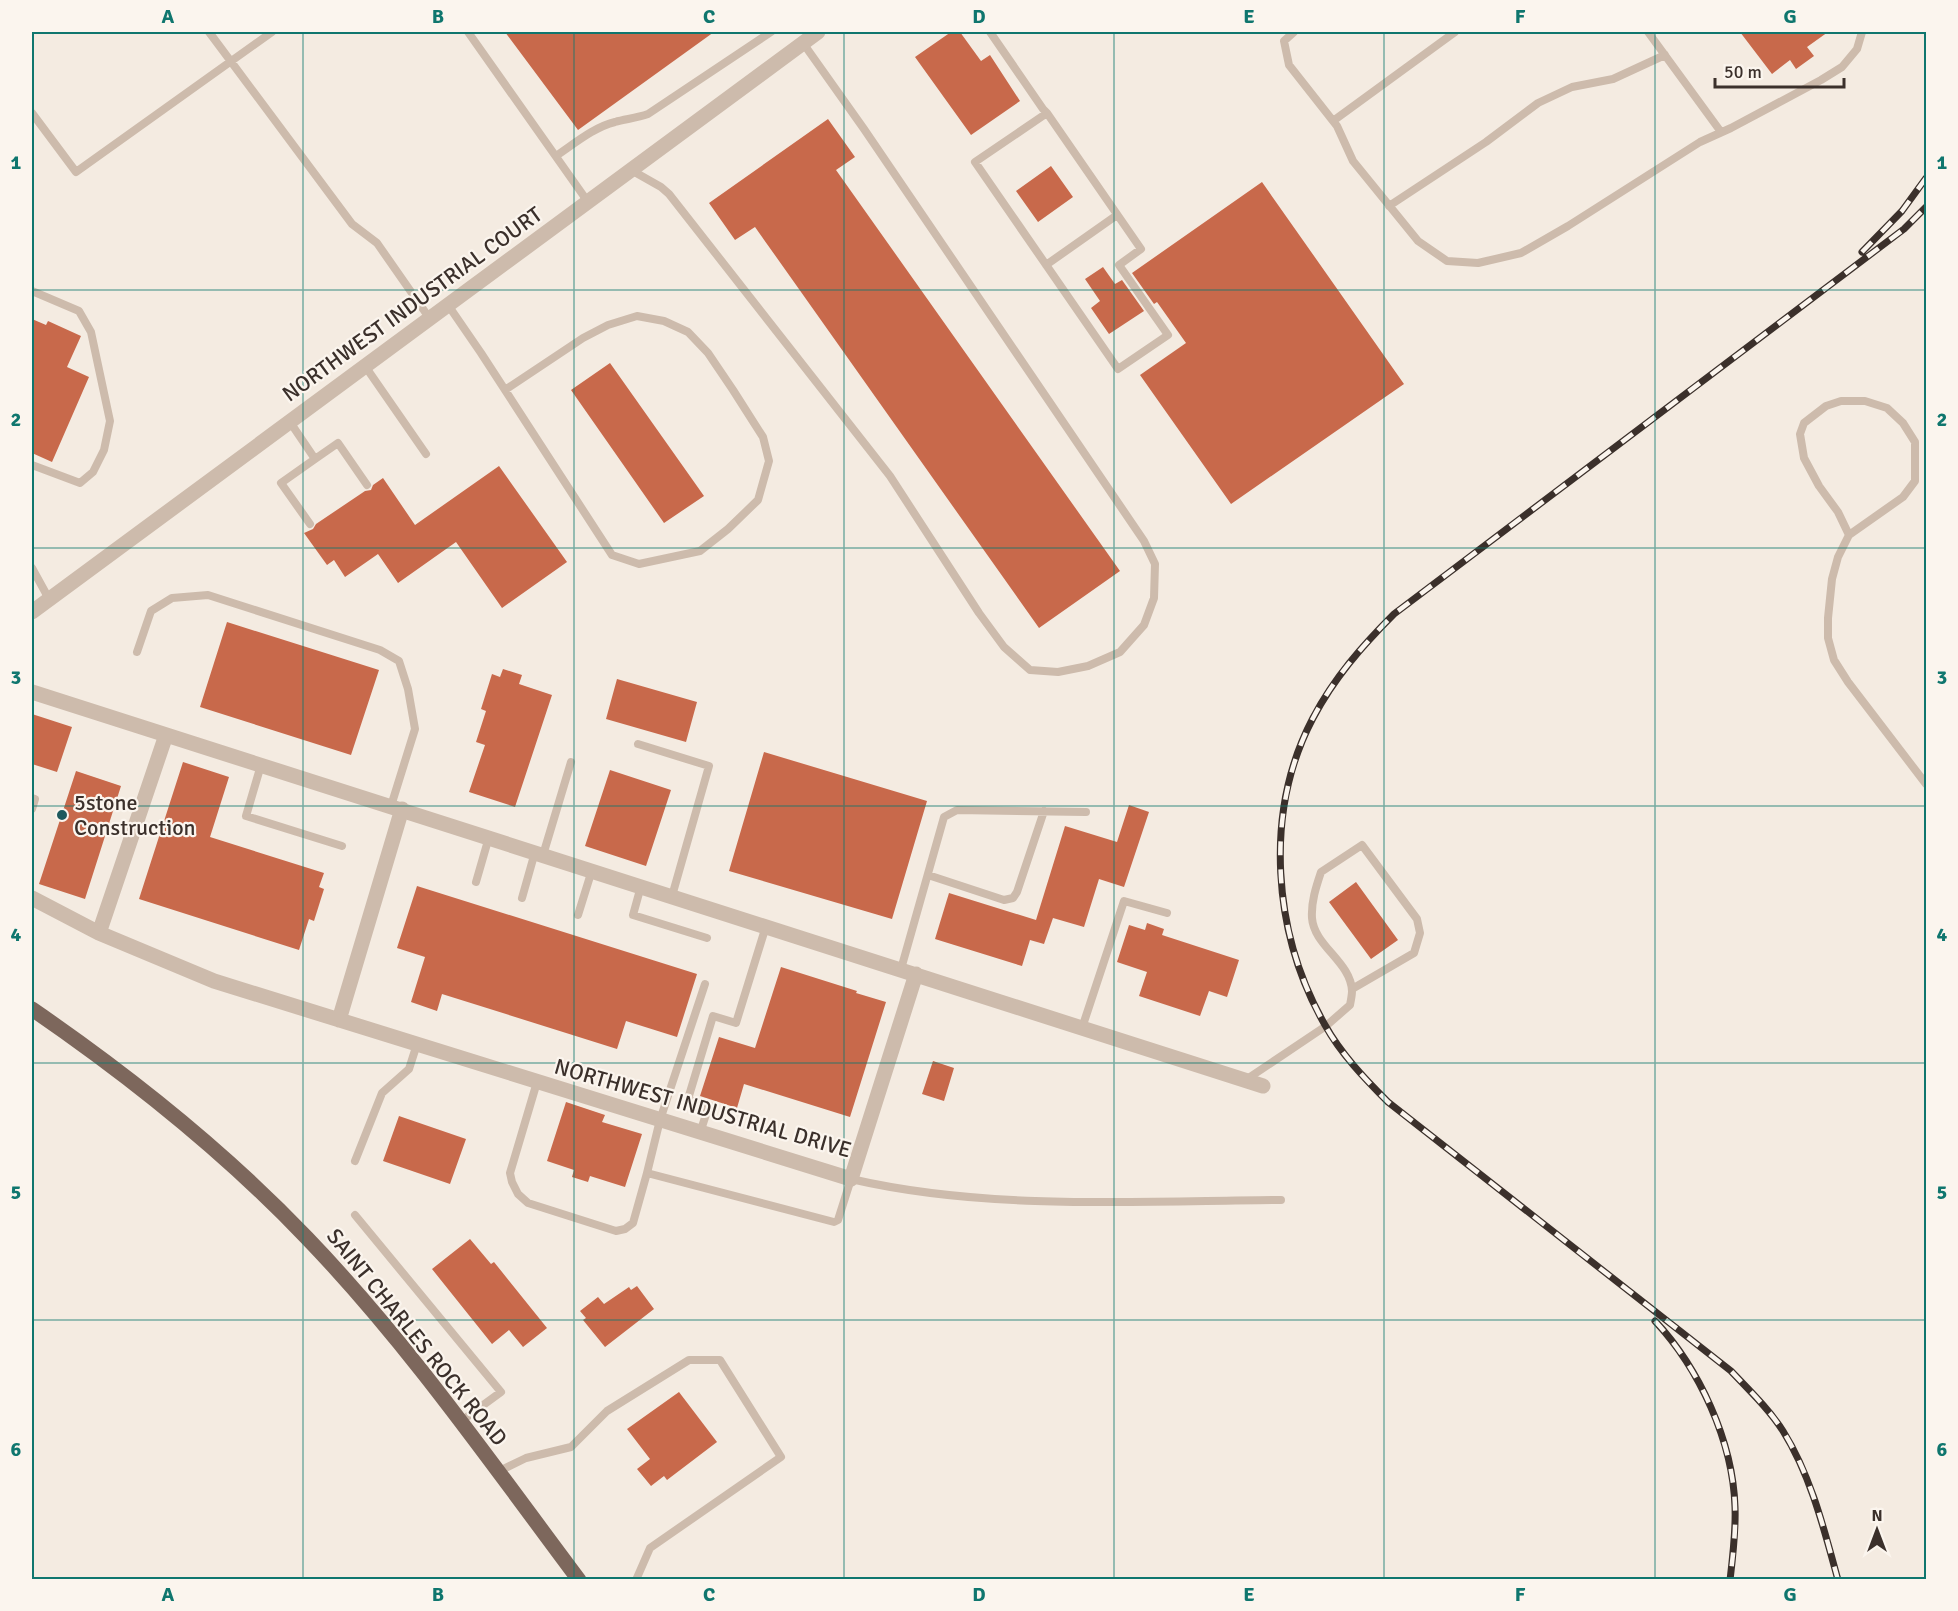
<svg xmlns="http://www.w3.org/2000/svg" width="1958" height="1611" viewBox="0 0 1958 1611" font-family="Signika,sans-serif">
	<rect width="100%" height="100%" fill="#f4ebe1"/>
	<path fill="#c8694b" d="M505 32H714L578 130Z
		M951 32H960L981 61 990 55 1020 101 971 135 915 57Z
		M1740 32H1828L1807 47 1814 56 1796 69 1790 60 1772 74Z
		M828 119 855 157 836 170 1120 571 1039 628 755 227 735 240 709 203Z
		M1051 166 1073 197 1038 222 1016 191Z
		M1262 182 1404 384 1231 504 1140 375 1186 343 1157 302 1154 304 1132 273Z
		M1103 267 1115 284 1122 280 1144 311 1109 334 1091 308 1100 301 1085 279Z
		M32 319 46 325 48 321 81 336 67 367 89 377 52 462 32 453Z
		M610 363 704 496 664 523 571 390Z
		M499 466 567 562 502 608 456 542 398 583 378 554 345 577 334 560 327 565 304 533 313 529 316 524 365 491 371 490 373 485 383 478 415 525Z
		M227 622 379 670 351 755 200 707Z
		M503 669 522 675 519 684 552 695 515 807 469 792 485 745 476 742 486 711 481 709 492 674 500 677Z
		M617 679 697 702 686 742 606 719Z
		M32 714 72 727 57 772 32 764Z
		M764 752 927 801 892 919 729 871Z
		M183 762 229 777 210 837 324 873 319 887 324 889 314 921 309 919 299 950 139 899Z
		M610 770 671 790 646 866 585 846Z
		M76 771 121 786 85 899 39 884Z
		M1129 805 1149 812 1124 887 1099 879 1084 927 1053 918 1044 944 1030 940 1022 966 935 939 949 893 1036 920 1065 826 1117 842Z
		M1356 882 1398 940 1371 959 1329 902Z
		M417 886 697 974 677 1037 626 1021 617 1049 442 994 437 1011 411 1002 425 957 397 948Z
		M1147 923 1164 929 1162 935 1239 960 1227 997 1209 991 1200 1016 1139 996 1147 972 1117 962 1129 925 1145 930Z
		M781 967 857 991 856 993 886 1002 850 1117 744 1084 737 1108 700 1096 719 1037 755 1048Z
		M933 1061 954 1068 944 1101 922 1094Z
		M566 1102 605 1115 602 1122 642 1134 625 1187 590 1176 588 1182 572 1177 574 1170 547 1161Z
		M399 1116 466 1139 450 1184 383 1161Z
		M470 1239 491 1264 494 1262 547 1328 523 1347 509 1330 492 1344 432 1269Z
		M637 1286 654 1309 605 1347 583 1320 586 1318 580 1311 598 1297 604 1304 629 1287 631 1290Z
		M679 1392 717 1442 667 1480 664 1476 651 1486 637 1469 650 1459 627 1429Z"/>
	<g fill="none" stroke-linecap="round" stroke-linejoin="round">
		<path stroke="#cdbbac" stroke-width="8" d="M209 32 352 224 377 243 430 319
			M468 32 588 202
			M990 32 1043 109 1047 113 1141 249 1119 265 1168 335 1118 369 975 162 1047 113
			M1294 32 1284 41 1289 65 1337 126 1353 161 1418 241 1447 261 1478 263 1521 253 1568 226 1700 142 1731 128 1821 80 1842 67 1857 49 1862 32
			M1648 32 1721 132
			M32 113 76 172 272 32
			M1333 121 1455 32
			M556 156C574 144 594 127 615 122 626 119 637 118 648 114L771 32
			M631 170 661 187 669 194 890 476 979 613 1004 647 1030 670 1058 672 1088 666 1120 652 1144 625 1154 598 1155 564 1144 541 864 129 803 43
			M1389 206 1486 142 1538 103 1572 87 1613 79 1665 55
			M1046 265 1117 215
			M32 291 79 311 91 332 110 421 104 450 93 472 80 483 32 465
			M448 305 481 353 612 555 639 564 700 551 728 529 758 500 769 461 763 437 733 390 708 353 688 332 664 321 637 316 608 325 583 338 505 390
			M365 366 426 454
			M290 422 315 459 338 443 367 485
			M310 524 281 483 315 459
			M1849 535 1838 512 1819 486 1804 458 1800 434 1804 423 1826 406 1841 401H1865L1887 408 1903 423 1915 442V481L1903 497 1849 535 1838 557 1832 579 1828 618V638L1834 660 1848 682 1926 784
			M32 568 49 599
			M137 652 151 611 172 598 208 595 380 650 399 661 408 689 415 729 391 806
			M638 744 709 766 672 896
			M261 765 246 816 342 846
			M32 798 35 799 32 809
			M543 855 571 762
			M928 875 1004 900 1013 898 1017 892 1044 811
			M476 882 489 837
			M641 886 633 915 707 938
			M522 898 535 852
			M578 915 592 870
			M901 969 944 817 957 810 1086 812
			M1082 1028 1124 901 1167 913
			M1247 1079 1326 1026 1350 1005C1351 1000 1352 995 1352 991 1351 962 1314 946 1312 918 1311 902 1316 887 1321 872L1362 845 1417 919 1420 933 1414 953 1352 989
			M537 1082 510 1173 512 1182 518 1194 528 1203 616 1231 625 1229 633 1223 647 1173 834 1222 838 1220 851 1179C989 1211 1140 1201 1281 1200
			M700 1133 709 1105 688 1099 713 1016 736 1023 766 926
			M355 1161 382 1093 409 1069 417 1044
			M647 1173 660 1120 705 984
			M355 1215 501 1392 460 1422
			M497 1472 526 1458 571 1447 607 1411 689 1360H720L781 1457 650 1548 636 1580"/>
		<path stroke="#cdbbac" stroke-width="15" d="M32 612 818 32
			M32 692 1263 1086
			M32 898 99 933 214 981 851 1179 916 974
			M99 933 166 735
			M339 1020 402 809"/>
		<path stroke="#7d675c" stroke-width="15" d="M32 1009C131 1077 224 1151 307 1238 408 1343 492 1464 579 1580"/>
		<defs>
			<path id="rail" d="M1862 252 1902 211 1926 178
				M1655 1321C1699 1368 1733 1441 1735 1507 1736 1531 1733 1555 1730 1580
				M1838 1580C1824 1529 1811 1476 1783 1431 1769 1409 1749 1390 1731 1371L1388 1102C1365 1079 1341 1054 1325 1025 1273 934 1263 813 1313 718 1334 678 1362 646 1394 614L1904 229 1926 207"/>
		</defs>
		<use href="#rail" stroke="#3b302b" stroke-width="7"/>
		<use href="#rail" stroke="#fbf5ee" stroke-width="4.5" stroke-dasharray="14" stroke-linecap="butt"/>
	</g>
	<path fill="none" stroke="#0f766e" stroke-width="1.5" stroke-opacity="0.55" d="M303 32V1580M574 32V1580M844 32V1580M1114 32V1580M1384 32V1580M1655 32V1580M32 290H1926M32 548H1926M32 806H1926M32 1063H1926M32 1320H1926"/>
	<circle fill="#1f5a5e" stroke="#fbf5ee" stroke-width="2" cx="62" cy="815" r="6"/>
	<g text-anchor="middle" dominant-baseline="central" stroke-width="4.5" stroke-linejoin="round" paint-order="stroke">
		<g font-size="22" fill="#3b302b" stroke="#fbf5ee">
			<text transform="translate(412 304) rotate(-36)">NORTHWEST INDUSTRIAL COURT</text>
			<text transform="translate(703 1108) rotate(16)">NORTHWEST INDUSTRIAL DRIVE</text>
			<text transform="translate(417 1337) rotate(51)">SAINT CHARLES ROCK ROAD</text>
		</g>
		<g font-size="22" fill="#3b302b" stroke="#fbf5ee" text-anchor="start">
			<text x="74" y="802">5stone<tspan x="74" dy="25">Construction</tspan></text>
		</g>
	</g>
	<rect width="1958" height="1611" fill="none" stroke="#fbf5ee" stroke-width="66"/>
	<g transform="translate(1877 1530)" stroke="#fbf5ee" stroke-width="4.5" paint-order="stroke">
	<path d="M0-4.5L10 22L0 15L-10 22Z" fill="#3b302b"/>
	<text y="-9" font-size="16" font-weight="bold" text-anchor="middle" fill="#3b302b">N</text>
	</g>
	<path d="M1715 78v9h129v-9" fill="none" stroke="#3b302b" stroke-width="3"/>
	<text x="1724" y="78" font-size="18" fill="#3b302b" stroke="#fbf5ee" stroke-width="4.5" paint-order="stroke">50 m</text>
	<rect x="33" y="33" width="1892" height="1545" fill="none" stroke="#0f766e" stroke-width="2"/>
	<g font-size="20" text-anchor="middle" font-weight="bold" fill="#0f766e">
		<text x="168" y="23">A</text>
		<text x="438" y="23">B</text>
		<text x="709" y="23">C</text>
		<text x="979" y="23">D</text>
		<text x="1249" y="23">E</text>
		<text x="1520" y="23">F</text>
		<text x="1790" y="23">G</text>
		<text x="16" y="169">1</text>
		<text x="1942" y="169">1</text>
		<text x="16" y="426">2</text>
		<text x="1942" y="426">2</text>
		<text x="16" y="684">3</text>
		<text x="1942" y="684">3</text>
		<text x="16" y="941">4</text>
		<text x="1942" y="941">4</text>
		<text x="16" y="1199">5</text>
		<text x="1942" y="1199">5</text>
		<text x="16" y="1456">6</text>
		<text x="1942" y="1456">6</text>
		<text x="168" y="1601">A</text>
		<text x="438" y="1601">B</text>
		<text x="709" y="1601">C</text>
		<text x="979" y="1601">D</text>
		<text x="1249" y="1601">E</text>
		<text x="1520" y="1601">F</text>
		<text x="1790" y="1601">G</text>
	</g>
</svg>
